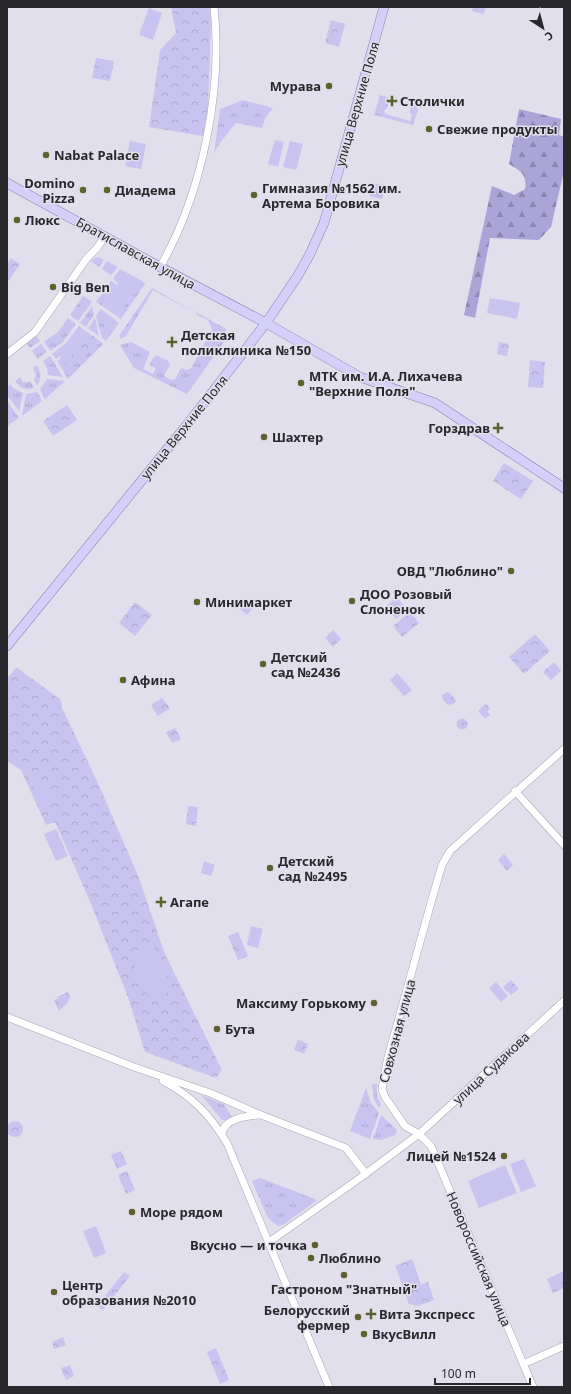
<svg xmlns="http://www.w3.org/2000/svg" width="571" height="1394" viewBox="0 0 571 1394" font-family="'Noto Sans',sans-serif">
	<defs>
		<pattern id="grass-tufts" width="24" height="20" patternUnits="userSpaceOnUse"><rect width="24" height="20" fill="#c8c3ef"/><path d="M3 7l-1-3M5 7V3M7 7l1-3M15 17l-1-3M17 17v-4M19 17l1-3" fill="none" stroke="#aca8cd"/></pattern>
		<pattern id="forest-firs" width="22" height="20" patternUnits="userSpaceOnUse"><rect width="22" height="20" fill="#aaa4d7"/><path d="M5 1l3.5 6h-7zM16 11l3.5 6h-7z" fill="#8a86af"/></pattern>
		<pattern id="park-crowns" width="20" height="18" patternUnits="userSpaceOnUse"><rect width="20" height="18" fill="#c8c3ef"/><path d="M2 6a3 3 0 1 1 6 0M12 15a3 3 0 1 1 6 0" fill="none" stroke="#aca8cd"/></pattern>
	</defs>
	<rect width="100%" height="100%" fill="#e0dfeb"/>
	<path fill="url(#grass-tufts)" d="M380 95 388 97C390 102 388 107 384 111L385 114 410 121 412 114 410 113V108L412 106H416L418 110 413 125 374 115Z
		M243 100 273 108 265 118 262 128 236 123 219 144 214 154 220 109Z
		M98 257 104 260 99 267 90 261Z
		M107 261 118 267 111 275 102 269Z
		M120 269 144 282 145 284 121 319 117 316 135 290 120 280 118 283 113 279Z
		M111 281 117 285 102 306 96 302Z
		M152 288 194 312 190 310 153 290 126 336 121 339 119 336Z
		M83 296 92 302 78 321 70 315Z
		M92 306 94 315 86 327 80 323Z
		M101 309 119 323 106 341 102 338 96 316Z
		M196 312 226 329 227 335 226 339 187 394 134 368 120 345 131 342 150 352 143 369 153 374 156 369 150 365 149 364 156 355 168 361 170 365 164 375V376L171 380 175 379 181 368 186 370 191 368 212 329 208 320 197 315Z
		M68 318 76 324 62 343 50 351 44 342 58 332Z
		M95 318 99 336 88 328Z
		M79 326 84 330 69 350 56 359 52 354 66 343Z
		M36 336 40 341 30 348 27 344Z
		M96 338 103 344 68 379 57 361 61 358 65 363 75 349 82 355Z
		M41 344 47 352 37 359 32 351Z
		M50 356 63 377 48 375 47 368 43 361Z
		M37 365C41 373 42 378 37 385L34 380 36 375 33 368Z
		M20 377 23 382H31L34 388C25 391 20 388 15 381Z
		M47 379 65 381 45 399 40 390Z
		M10 384 14 389 23 393 19 411 7 395V387Z
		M37 392 42 401 22 416 26 394Z
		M7 401 19 418 7 426Z
		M372 1084H377V1097L381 1104 379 1108 374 1099Z
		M366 1088 371 1103 379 1113 370 1139 350 1131Z
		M201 1095 225 1105 232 1118 226 1120H222Z
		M381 1115 397 1130 395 1135 381 1140 373 1139Z
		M260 1178 315 1199 316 1201 283 1225 278 1226 268 1218 252 1181Z"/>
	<path fill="url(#forest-firs)" d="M519 109 561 119 559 135 564 137V171L551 227 539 240 490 238 475 318 464 315 492 186 514 195 525 189C527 174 521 171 509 164Z"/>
	<path fill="url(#park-crowns)" d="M171 7H210L211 24 208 109 203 136 149 127 160 50 176 33Z
		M473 7H486L484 14 472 11Z
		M331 20 345 24 339 47 325 43Z
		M96 58 114 61 110 81 92 78Z
		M372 183 385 185 382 199 369 196Z
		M11 258 20 264 7 283V264Z
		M84 330 96 338 82 355 75 350 72 354 74 357 65 364 60 357 69 350Z
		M499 342 509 344 507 356 497 354Z
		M530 360 545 362 543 388 528 387Z
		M67 405 77 420 53 436 43 421Z
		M504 463 533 481 521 499 493 481Z
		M397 597 407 610 396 619 386 606Z
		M246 598 255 605 247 615 238 607Z
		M135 602 152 615 135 636 119 623Z
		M410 612 419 623 402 637 393 626Z
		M333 630 341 639 333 647 325 638Z
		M535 634 550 651 524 674 509 657Z
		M554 662 561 671 551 680 543 672Z
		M16 667 61 700 62 708 97 781 139 878 164 952 222 1070 216 1078 145 1052 128 997 91 904 57 826 55 822 46 825 21 770 7 761V679Z
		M447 692 450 693 456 701 455 703 448 705 442 699V695Z
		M162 698 170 708 158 716 151 705Z
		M486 704 490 709 487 711 490 715 485 719 478 711Z
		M456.5 724a5.5 5.5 0 1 1 11 0a5.5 5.5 0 1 1-11 0Z
		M175 728 181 739 172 743 166 732Z
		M188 806 198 807 196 826 186 824Z
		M504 854 513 865 507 871 498 860Z
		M238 932 248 956 238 960 228 936Z
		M511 980 519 989 511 995 503 987Z
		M68 992 71 998 68 1000 69 1001 59 1011 54 1000 58 999 57 997Z
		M298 1040 308 1044 304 1054 294 1050Z
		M7 1129a8 8 0 1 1 16 0a8 8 0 1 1-16 0Z
		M121 1151 127 1164 117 1169 111 1155Z
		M127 1171 135 1190 126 1194 118 1175Z
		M412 1259 414 1264 397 1270 395 1266Z
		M564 1271 563 1282 564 1288 553 1293 547 1279Z
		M124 1272 130 1276 103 1310 97 1306Z
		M428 1282 434 1300 418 1306 409 1304 404 1291Z
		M63 1337 66 1345 54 1349 52 1342Z
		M216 1348 229 1380 220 1384 207 1352Z
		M70 1365 74 1376 66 1380 61 1368Z"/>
	<path fill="#c8c3ef" d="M149 8 162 13 153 40 139 35Z
		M275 140 284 142 278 167 268 164Z
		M130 141 146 144 141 169 125 166Z
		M290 141 303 144 296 170 283 167Z
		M121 279 135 290 117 316 102 306Z
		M490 298 520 303 517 319 487 313Z
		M397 673 412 690 404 696 390 680Z
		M35 771 50 800 41 804 27 776Z
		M56 829 68 856 56 861 44 834Z
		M204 861 215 865 211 876 201 873Z
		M251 926 263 929 258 948 247 945Z
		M147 945 152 946 155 949 171 985C171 994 161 996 154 999L148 996 132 959C132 950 140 948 147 945Z
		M496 982 508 996 501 1002 489 988Z
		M524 1159 536 1186 521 1192 510 1164Z
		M505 1165 517 1193 479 1208 468 1181Z
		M96 1226 106 1253 94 1258 83 1231Z
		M414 1264 421 1285 404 1291 397 1270Z"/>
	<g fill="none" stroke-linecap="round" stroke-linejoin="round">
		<defs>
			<path id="minor" d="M160 267C202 194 223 91 214 7
				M7 354 35 332 87 258 97 248 105 236
				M515 791 564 845
				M7 1017 134 1067 210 1093 261 1115 346 1148 366 1174
				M163 1081C192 1096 210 1115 227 1143L329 1387
				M222 1134C224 1118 247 1116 259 1115
				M269 1242 360 1178 419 1134 564 1001
				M523 1364 564 1346
				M533 1387 431 1146 419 1134 405 1126 385 1097 382 1089 387 1061 432 899 442 865 450 851 564 749"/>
			<path id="major" d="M7 183 160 267 266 323 360 377 435 403 564 488
				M7 646 186 426 266 323 297 277 309 256 324 223 384 7"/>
		</defs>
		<use href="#minor" stroke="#a7a6b2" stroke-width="8"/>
		<use href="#major" stroke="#8580ae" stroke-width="10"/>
		<use href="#minor" stroke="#fff" stroke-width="7"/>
		<use href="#major" stroke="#d4cff8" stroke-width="9"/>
	</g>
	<g fill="#5f602d" stroke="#e0dfeb" stroke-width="1.5">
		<circle cx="329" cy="86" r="4"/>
		<path d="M390 95h4v4h4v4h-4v4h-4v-4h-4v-4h4z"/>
		<circle cx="429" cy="129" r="4"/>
		<circle cx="46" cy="155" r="4"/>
		<circle cx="83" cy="190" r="4"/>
		<circle cx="107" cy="190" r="4"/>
		<circle cx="254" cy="195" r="4"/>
		<circle cx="17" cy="220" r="4"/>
		<circle cx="53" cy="287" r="4"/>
		<path d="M170 336h4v4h4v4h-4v4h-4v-4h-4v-4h4z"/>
		<circle cx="301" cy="383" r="4"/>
		<path d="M496 422h4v4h4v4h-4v4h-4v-4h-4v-4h4z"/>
		<circle cx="264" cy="437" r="4"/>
		<circle cx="511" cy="571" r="4"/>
		<circle cx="352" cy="601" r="4"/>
		<circle cx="197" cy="602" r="4"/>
		<circle cx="263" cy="664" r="4"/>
		<circle cx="123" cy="680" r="4"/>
		<circle cx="270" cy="868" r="4"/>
		<path d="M159 896h4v4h4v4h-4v4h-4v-4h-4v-4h4z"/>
		<circle cx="374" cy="1003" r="4"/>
		<circle cx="217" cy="1029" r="4"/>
		<circle cx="504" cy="1156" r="4"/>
		<circle cx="132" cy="1212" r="4"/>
		<circle cx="315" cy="1245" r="4"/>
		<circle cx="311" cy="1258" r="4"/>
		<circle cx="344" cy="1275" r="4"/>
		<circle cx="54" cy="1292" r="4"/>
		<path d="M369 1308h4v4h4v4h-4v4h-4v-4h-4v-4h4z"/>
		<circle cx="358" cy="1317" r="4"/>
		<circle cx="364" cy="1334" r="4"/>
	</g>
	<g text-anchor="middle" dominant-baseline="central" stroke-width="3" stroke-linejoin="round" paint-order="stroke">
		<g font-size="13" font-weight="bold" fill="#29292d" stroke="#e0dfeb" text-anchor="start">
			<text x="321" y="86" text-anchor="end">Мурава</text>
			<text x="400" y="101">Столички</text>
			<text x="437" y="129">Свежие продукты</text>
			<text x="54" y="155">Nabat Palace</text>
			<text x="75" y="183" text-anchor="end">Domino<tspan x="75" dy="15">Pizza</tspan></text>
			<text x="262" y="188">Гимназия №1562 им.<tspan x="262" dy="15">Артема Боровика</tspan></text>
			<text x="115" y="190">Диадема</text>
			<text x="25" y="220">Люкс</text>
			<text x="61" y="287">Big Ben</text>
			<text x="181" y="335">Детская<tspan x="181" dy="15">поликлиника №150</tspan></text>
			<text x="309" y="376">МТК им. И.А. Лихачева<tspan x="309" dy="15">"Верхние Поля"</tspan></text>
			<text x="490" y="428" text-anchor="end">Горздрав</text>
			<text x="272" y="437">Шахтер</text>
			<text x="503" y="571" text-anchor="end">ОВД "Люблино"</text>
			<text x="360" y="594">ДОО Розовый<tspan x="360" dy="15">Слоненок</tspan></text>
			<text x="205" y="602">Минимаркет</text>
			<text x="271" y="657">Детский<tspan x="271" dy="15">сад №2436</tspan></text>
			<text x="131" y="680">Афина</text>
			<text x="278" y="861">Детский<tspan x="278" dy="15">сад №2495</tspan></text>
			<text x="170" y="902">Агапе</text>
			<text x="366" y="1003" text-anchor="end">Максиму Горькому</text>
			<text x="225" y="1029">Бута</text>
			<text x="496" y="1156" text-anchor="end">Лицей №1524</text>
			<text x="140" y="1212">Море рядом</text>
			<text x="307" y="1245" text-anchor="end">Вкусно — и точка</text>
			<text x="319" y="1258">Люблино</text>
			<text x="62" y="1285">Центр<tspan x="62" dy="15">образования №2010</tspan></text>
			<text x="344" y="1289" text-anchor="middle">Гастроном "Знатный"</text>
			<text x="350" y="1310" text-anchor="end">Белорусский<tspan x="350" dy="15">фермер</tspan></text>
			<text x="379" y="1314">Вита Экспресс</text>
			<text x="372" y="1334">ВкусВилл</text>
		</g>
		<g font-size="13" fill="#29292d" stroke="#e0dfeb">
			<text transform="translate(357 104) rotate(-74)">улица Верхние Поля</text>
			<text transform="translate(136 253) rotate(29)">Братиславская улица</text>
			<text transform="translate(184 427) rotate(-51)">улица Верхние Поля</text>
			<text transform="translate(397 1031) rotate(-75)">Совхозная улица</text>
			<text transform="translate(491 1068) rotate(-43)">улица Судакова</text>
			<text transform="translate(479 1259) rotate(67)">Новороссийская улица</text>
		</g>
	</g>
	<rect width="571" height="1394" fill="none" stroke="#29292d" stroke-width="16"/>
	<g transform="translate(543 28) rotate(144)" stroke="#e0dfeb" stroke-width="3" paint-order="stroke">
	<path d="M0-3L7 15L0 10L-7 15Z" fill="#29292d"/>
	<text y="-6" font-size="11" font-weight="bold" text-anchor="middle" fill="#29292d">С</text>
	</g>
	<path d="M435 1378v6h95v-6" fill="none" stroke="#29292d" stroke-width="2"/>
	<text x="441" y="1378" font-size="12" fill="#29292d" stroke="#e0dfeb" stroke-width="3" paint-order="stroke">100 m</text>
</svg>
